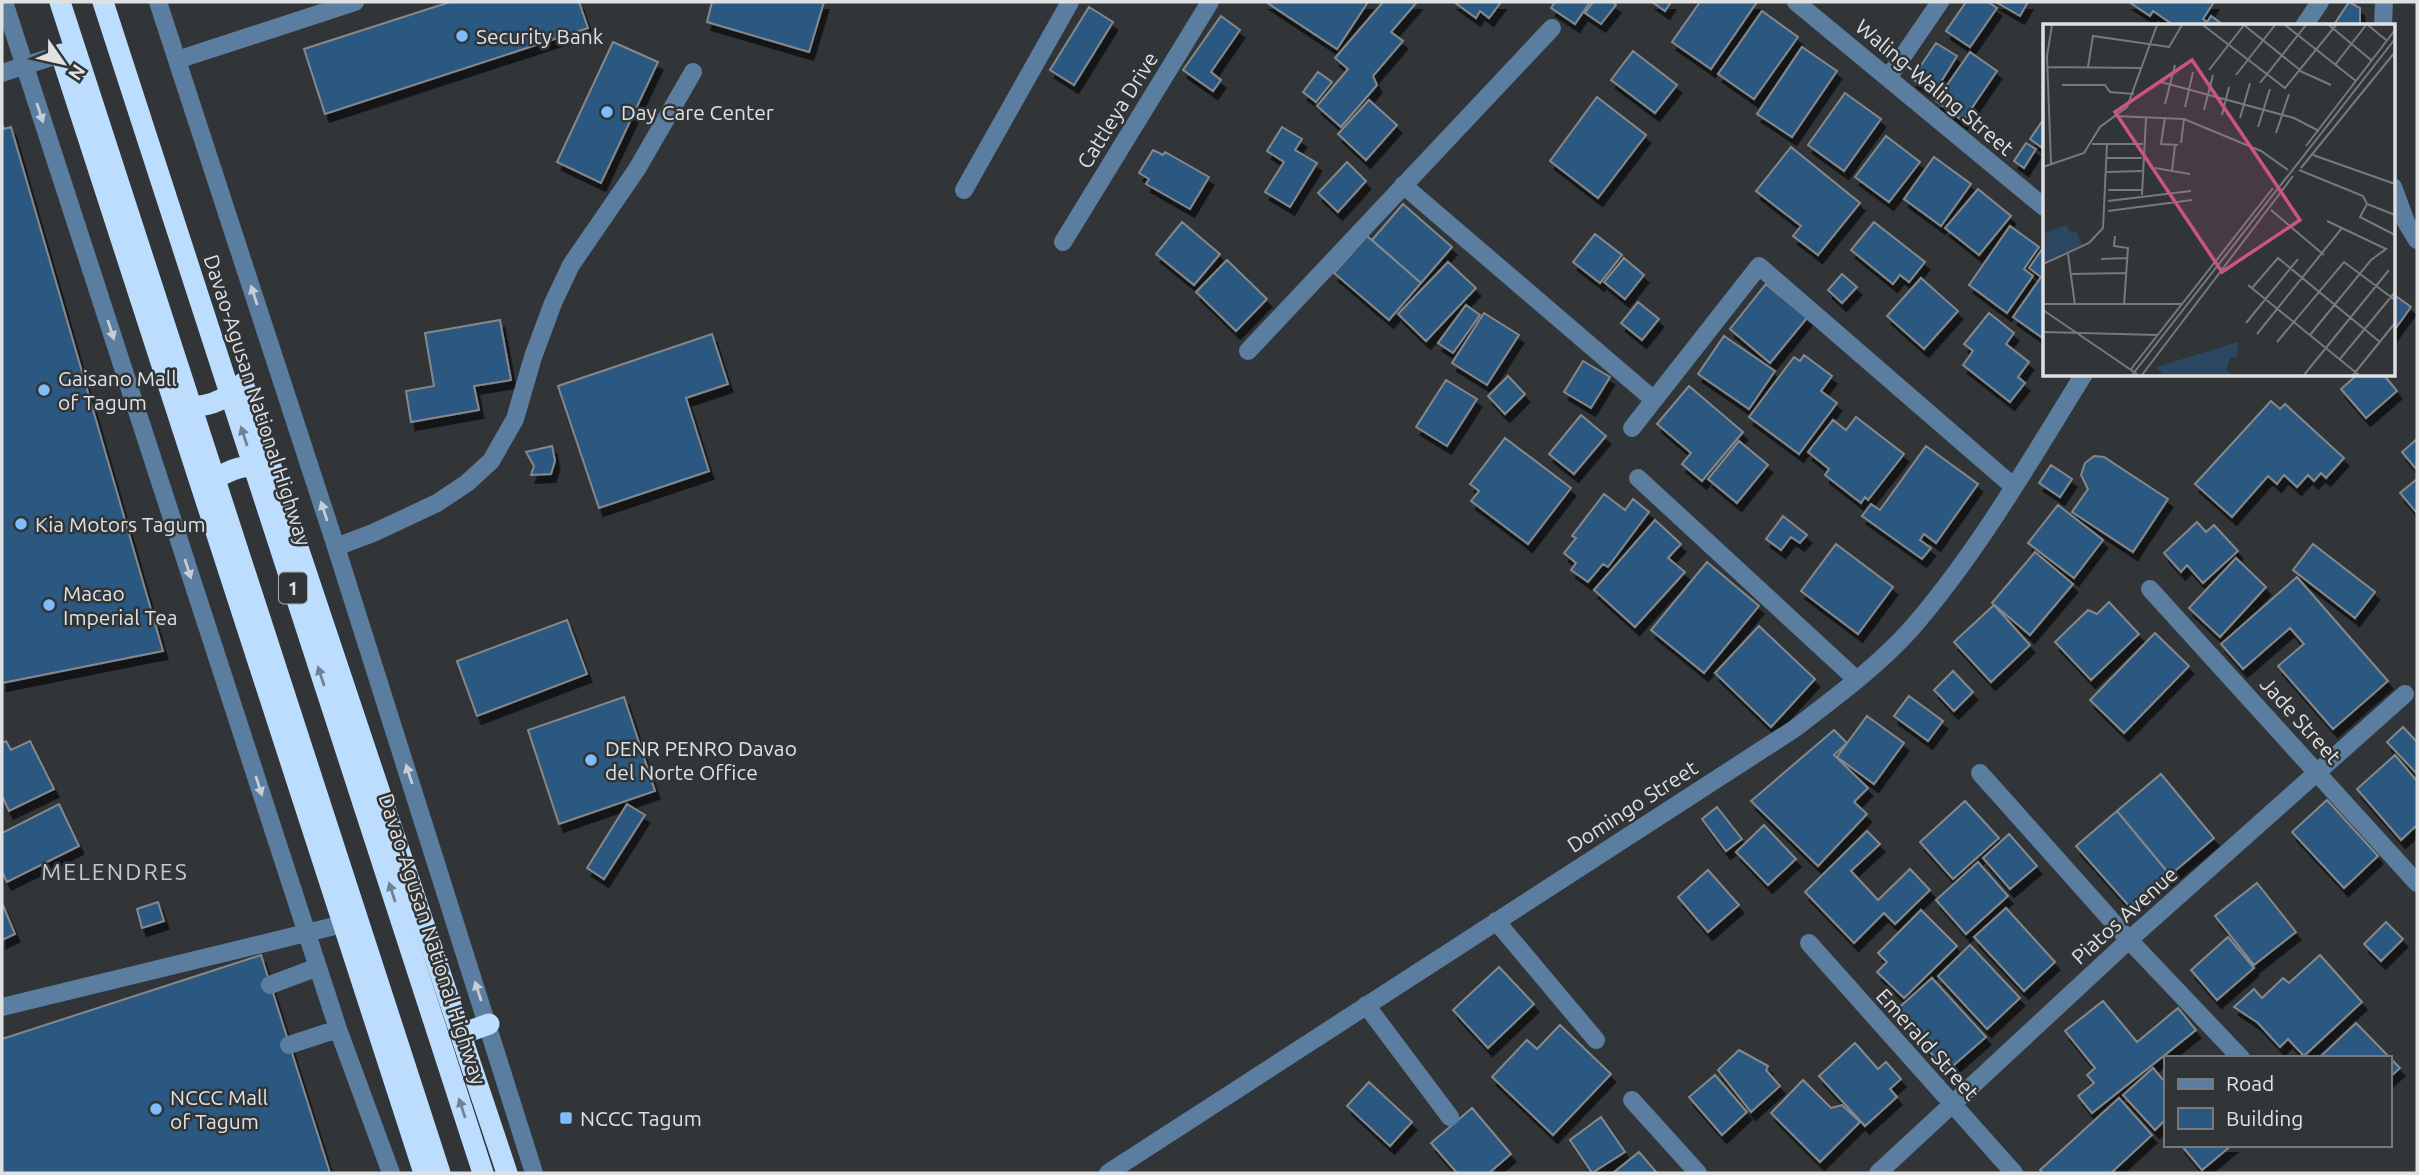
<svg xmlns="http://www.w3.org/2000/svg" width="2419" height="1175" viewBox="0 0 2419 1175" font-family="Ubuntu,sans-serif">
	<defs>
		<filter id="shadow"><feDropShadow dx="4.5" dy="8" stdDeviation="0" flood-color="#0009"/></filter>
	</defs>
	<rect width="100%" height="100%" fill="#323537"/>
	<path fill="#2b5881" stroke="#85888b" stroke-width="2" filter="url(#shadow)" d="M450 2H579L588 28 325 114 304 49Z
		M712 2H824L809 52 707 22Z
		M1266 2H1368L1337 49Z
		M1383 2H1417L1391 32 1403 41 1373 76 1377 85 1341 127 1317 106 1348 69 1335 58Z
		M1454 2H1501L1489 18 1480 11 1476 18Z
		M1555 2H1590L1575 24 1551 8Z
		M1593 2H1612L1616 5 1601 24 1585 13Z
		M1652 2H1671L1665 11Z
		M1700 2H1757L1711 69 1672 42Z
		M1966 2H1988L1997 8 1970 47 1946 31Z
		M1996 2H2028L2020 16Z
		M2129 2H2214L2203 19 2207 22 2211 16 2225 26H2175L2153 11 2150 16Z
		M2349 2 2360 8V26H2333Z
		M1089 7 1113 22 1074 85 1050 70Z
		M1762 11 1798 37 1754 99 1718 74Z
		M1221 16 1240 30 1211 72 1221 80 1213 91 1183 70Z
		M613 42 658 62 601 183 557 162Z
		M1936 43 1957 56 1934 93 1912 79Z
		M1802 47 1837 71 1792 137 1757 114Z
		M1633 51 1677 85 1655 113 1611 80Z
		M1970 52 1997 71 1963 121 1936 101Z
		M1318 72 1332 82 1316 102 1303 92Z
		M1845 93 1881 119 1844 171 1808 145Z
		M1597 97 1646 135 1598 198 1550 161Z
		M1369 100 1397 125 1366 160 1338 134Z
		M2043 120 2044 141 2041 147 2030 139Z
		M2 123 4 129 11 127 163 651 2 683Z
		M1282 127 1302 139 1295 150 1317 163 1290 207 1265 192 1284 162 1267 151Z
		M1886 136 1920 162 1889 202 1855 177Z
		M2026 143 2036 149 2024 168 2014 161Z
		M1791 147 1860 203 1818 255 1793 236 1801 226 1756 191Z
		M1153 150 1163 155 1165 152 1209 177 1190 209 1146 184 1149 179 1139 173Z
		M1934 157 1971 184 1941 226 1904 199Z
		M1347 162 1366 181 1338 212 1318 193Z
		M1978 189 2011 216 1979 255 1945 228Z
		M1403 204 1452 247 1421 283 1372 240Z
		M1182 222 1220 254 1194 285 1156 254Z
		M1874 222 1925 262 1909 282 1900 275 1893 284 1851 250Z
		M2010 226 2039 247 2024 269 2033 276 2007 313 1969 285Z
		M1595 234 1622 255 1600 283 1573 262Z
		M1367 236 1421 283 1389 320 1334 273Z
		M2043 248 2044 249V339L2013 317 2041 277 2029 268Z
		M1624 258 1644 275 1625 299 1604 282Z
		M1227 260 1267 299 1236 331 1196 292Z
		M1448 262 1476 288 1426 341 1398 314Z
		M1842 274 1857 287 1842 303 1828 290Z
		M1921 278 1958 311 1924 349 1887 316Z
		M1766 284 1807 318 1770 363 1730 329Z
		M2393 294 2411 307 2393 332Z
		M1638 302 1659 319 1642 340 1621 323Z
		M1466 305 1480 315 1453 353 1438 343Z
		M1484 313 1519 335 1487 385 1452 363Z
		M1989 313 2014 333 2006 344 2029 362 2018 377 2025 383 2010 402 1963 365 1973 351 1964 344Z
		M500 320 511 380 474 386 479 410 411 422 406 391 434 386 425 333Z
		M712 334 728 384 686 398 709 471 599 508 558 386Z
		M1724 336 1775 371 1749 409 1698 374Z
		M1804 355 1832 376 1821 391 1837 403 1799 454 1749 417 1794 357 1800 361Z
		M1583 361 1610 377 1591 408 1564 392Z
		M2358 374H2383L2397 391 2366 418 2341 389Z
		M1508 376 1525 394 1505 414 1488 396Z
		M1446 380 1477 399 1447 446 1416 427Z
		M1689 386 1743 432 1702 481 1682 464 1691 453 1657 424Z
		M2271 401 2280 409 2285 404 2344 458 2326 478 2321 473 2314 481 2308 475 2297 487 2284 475 2277 484 2268 476 2232 517 2195 484Z
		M1581 415 1606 436 1574 474 1549 454Z
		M1856 417 1904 454 1868 500 1865 497 1861 503 1825 475 1829 469 1808 452 1833 420 1846 430Z
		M1505 438 1571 488 1528 544 1471 501 1479 491 1470 484Z
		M2417 439V470L2402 452Z
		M1739 441 1768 465 1737 503 1708 479Z
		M552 446 555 461 551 474 531 475 534 466 526 452Z
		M1926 446 1978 484 1936 543 1924 534 1920 540 1931 548 1922 559 1862 516 1871 504 1880 510Z
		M2094 456 2104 457 2168 499 2133 552 2072 512 2088 489 2081 475 2085 463Z
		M2051 465 2072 479 2060 497 2039 483Z
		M2417 479V513L2400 493Z
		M1604 494 1625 510 1633 499 1649 512 1608 567 1603 564 1588 582 1571 570 1576 563 1564 553 1576 538 1572 536Z
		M2058 505 2103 540 2074 578 2028 543Z
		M1783 516 1807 535 1800 543 1791 537 1781 550 1766 539Z
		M1655 520 1681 544 1668 558 1685 572 1635 627 1594 590Z
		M2197 522 2206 532 2214 525 2238 551 2203 583 2187 565 2181 572 2164 553Z
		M1836 544 1893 587 1858 634 1801 591Z
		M2313 544 2375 592 2355 618 2293 570Z
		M2035 552 2073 584 2030 635 1992 603Z
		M2236 558 2266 587 2220 637 2189 608Z
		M1707 562 1759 606 1704 673 1651 630Z
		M2297 577 2388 681 2333 729 2278 666 2304 644 2290 628 2243 669 2221 644Z
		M2109 602 2139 634 2091 680 2055 642 2088 610 2097 614Z
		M1994 605 2030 645 1991 682 1954 642Z
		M567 620 587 674 477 716 457 661Z
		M1759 626 1815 679 1771 727 1715 673Z
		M2155 633 2189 666 2124 733 2090 700Z
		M1953 671 1973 692 1954 711 1934 690Z
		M1909 696 1943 721 1928 741 1894 716Z
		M624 697 655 791 559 824 528 730Z
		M1867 716 1904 743 1874 784 1837 757Z
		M2403 727 2417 742V774L2387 742Z
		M1834 730 1847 743 1834 755 1868 788 1854 802 1867 814 1818 866 1751 801Z
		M6 741 11 750 30 741 54 789 9 811 2 796V743Z
		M2395 755 2417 781V825L2401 840 2357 789Z
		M2161 774 2214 838 2170 875 2117 811Z
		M2327 800 2378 856 2344 888 2292 832Z
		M1965 801 1999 838 1953 879 1920 842Z
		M59 804 79 846 7 882 2 872V833Z
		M627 804 645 815 604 879 587 868Z
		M1717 807 1742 839 1726 851 1702 819Z
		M2117 811 2170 875 2130 907 2076 846Z
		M1764 825 1796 859 1768 885 1736 852Z
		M1867 831 1880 844 1851 871 1878 900 1910 869 1930 890 1895 924 1884 913 1854 943 1805 892Z
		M2009 834 2037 866 2010 889 1983 858Z
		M1978 862 2008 896 1966 934 1936 900Z
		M1708 870 1739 905 1708 932 1678 897Z
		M2257 883 2296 932 2254 965 2215 916Z
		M158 902 164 921 142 928 137 909Z
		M2 903 15 934 2 940Z
		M2006 908 2055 962 2024 991 1974 937Z
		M1921 910 1957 946 1904 998 1877 972 1887 962 1878 953Z
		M2386 922 2403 939 2381 961 2364 944Z
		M2228 937 2254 968 2217 1000 2191 970Z
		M1970 945 2020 998 1987 1029 1938 976Z
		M261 955 330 1173H2V1039Z
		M2320 955 2362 1002 2304 1056 2288 1039 2280 1047 2258 1023 2234 1007 2254 989 2262 998 2283 978 2289 983Z
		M1499 967 1534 1004 1488 1048 1453 1010Z
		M1932 978 1986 1037 1947 1071 1894 1012Z
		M2103 1001 2137 1042 2178 1008 2196 1030 2092 1113 2078 1096 2094 1083 2087 1075 2095 1068 2065 1031Z
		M2356 1023 2400 1068 2389 1078V1058H2319Z
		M1560 1025 1611 1074 1553 1135 1492 1077 1527 1040 1537 1049Z
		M1855 1043 1878 1069 1886 1062 1901 1079 1890 1089 1897 1097 1865 1126 1819 1076Z
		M1739 1050 1768 1066 1766 1070 1780 1086 1751 1112 1718 1070Z
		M2153 1068 2165 1082V1120L2155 1130 2123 1095Z
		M1715 1075 1747 1112 1722 1135 1689 1097Z
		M1803 1080 1831 1108 1842 1105 1860 1122 1820 1162 1771 1113Z
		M1369 1082 1412 1122 1390 1146 1347 1106Z
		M2119 1098 2152 1135 2111 1173H2043L2040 1170Z
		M1472 1108 1511 1154 1489 1173H1457L1431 1143Z
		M1601 1117 1625 1152 1592 1173 1570 1140Z
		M2181 1145H2232L2202 1170Z
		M1639 1152 1657 1173H1613Z"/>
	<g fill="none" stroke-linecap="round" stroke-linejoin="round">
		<path stroke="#5b7d9f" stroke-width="18" d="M4 2 338 1029 391 1173
			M158 2 336 547 534 1173
			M1796 2 2044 207
			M2304 26 2320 2
			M2383 26 2384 2
			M177 60 355 2
			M2 73 61 54
			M1888 78 1940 2
			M1403 185 1654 400
			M2393 187 2406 222 2417 240
			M964 190 1070 2
			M1063 242 1210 2
			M1248 351 1552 28
			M1632 428 1759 266 2014 487
			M1638 478 1857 680
			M336 547 373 533 437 503 467 483 491 461 515 419 533 357 553 303 571 265 637 169 693 72
			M2150 589 2417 883
			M1980 773 2129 940 2241 1058
			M1496 921 1596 1040
			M1809 943 2014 1173
			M270 985 318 967
			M1366 1005 1450 1117
			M2 1007 343 924
			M289 1045 338 1029
			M1632 1100 1698 1173
			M1108 1173 1794 729C1834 698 1877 667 1911 629 1978 552 2030 461 2084 374
			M1878 1173 2129 940 2405 694"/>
		<path stroke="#bcddfe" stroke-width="21" d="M61 54 424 1173
			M175 406C203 409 224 403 243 383L507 1173
			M203 490C222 471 242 463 269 467
			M461 1034 489 1024"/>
		<path stroke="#bcddfe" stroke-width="21" d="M60 2 440 1173
			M103 2 483 1173"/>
	</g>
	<defs><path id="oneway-solid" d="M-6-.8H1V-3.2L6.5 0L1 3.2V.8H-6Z" transform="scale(1.75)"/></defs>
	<g fill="#c5cdd5">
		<use href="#oneway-solid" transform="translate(40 113) rotate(72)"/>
		<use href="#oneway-solid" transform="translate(254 295) rotate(-108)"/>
		<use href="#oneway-solid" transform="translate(111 330) rotate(72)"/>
		<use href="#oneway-solid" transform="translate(324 511) rotate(-108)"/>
		<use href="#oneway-solid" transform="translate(188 569) rotate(72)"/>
		<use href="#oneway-solid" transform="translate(409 774) rotate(-108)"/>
		<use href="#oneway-solid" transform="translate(259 786) rotate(72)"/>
		<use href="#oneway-solid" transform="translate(478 991) rotate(-108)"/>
	</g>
	<g fill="#708191">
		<use href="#oneway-solid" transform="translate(244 436) rotate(-108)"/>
		<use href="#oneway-solid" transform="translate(321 676) rotate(-108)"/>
		<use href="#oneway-solid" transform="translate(392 892) rotate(-108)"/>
		<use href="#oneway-solid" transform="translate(462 1108) rotate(-108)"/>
	</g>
	<g fill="#7ebdf9" stroke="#323537" stroke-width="2.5">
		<circle cx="462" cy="36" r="7"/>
		<circle cx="607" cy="112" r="7"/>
		<circle cx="44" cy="390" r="7"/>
		<circle cx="21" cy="524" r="7"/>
		<circle cx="49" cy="605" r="7"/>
		<circle cx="591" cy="760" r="7"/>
		<circle cx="156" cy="1109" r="7"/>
		<rect x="559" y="1111" width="14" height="14" rx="3.5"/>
	</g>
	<g text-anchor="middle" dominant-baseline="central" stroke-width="5" stroke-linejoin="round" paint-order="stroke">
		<rect fill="#323537" stroke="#abadaf" stroke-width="2" x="279" y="572.5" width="28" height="31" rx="5"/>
		<g font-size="19" font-weight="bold" fill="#dfe1e2">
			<text x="293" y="588">1</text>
		</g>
		<g font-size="21" fill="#dfe1e2" stroke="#323537" text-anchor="start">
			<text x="476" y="36">Security Bank</text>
			<text x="621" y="112">Day Care Center</text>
			<text x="58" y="378">Gaisano Mall<tspan x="58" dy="24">of Tagum</tspan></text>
			<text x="35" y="524">Kia Motors Tagum</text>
			<text x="63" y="593">Macao<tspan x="63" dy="24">Imperial Tea</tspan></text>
			<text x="605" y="748">DENR PENRO Davao<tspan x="605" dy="24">del Norte Office</tspan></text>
			<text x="170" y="1097">NCCC Mall<tspan x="170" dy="24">of Tagum</tspan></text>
			<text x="580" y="1118">NCCC Tagum</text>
		</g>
		<g font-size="21" fill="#dfe1e2" stroke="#323537">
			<text transform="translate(1935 87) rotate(40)">Waling-Waling Street</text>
			<text transform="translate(1117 110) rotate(-58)">Cattleya Drive</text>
			<text transform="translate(258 400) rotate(72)">Davao-Agusan National Highway</text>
			<text transform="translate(2301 720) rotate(48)">Jade Street</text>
			<text transform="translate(1632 806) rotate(-33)">Domingo Street</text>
			<text transform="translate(2124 915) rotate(-42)">Piatos Avenue</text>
			<text transform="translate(433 939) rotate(72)">Davao-Agusan National Highway</text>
			<text transform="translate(1928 1044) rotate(48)">Emerald Street</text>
		</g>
		<g font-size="23" letter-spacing="2" fill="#c6c9cc" stroke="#323537">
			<text x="115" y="871">MELENDRES</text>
		</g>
	</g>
	<g transform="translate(2043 24)">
		<rect width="352" height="352" fill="#323537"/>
		<path d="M24 201 27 209 33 207 39 221 0 238V209ZM195 318 194 333H187L183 346 189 351H121L113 343Z" fill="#2b4761"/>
		<path fill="none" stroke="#777a7b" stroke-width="2" d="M160 1 242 64 293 1M201 1 257 46M242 1 313 57M286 1 328 36M325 1 343 16M292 41 323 1M4 43 99 44M45 43 50 12 126 23 139 1M166 46 201 1M257 47 288 61M193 51 232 1M118 58 251 94 276 107M217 59 263 1M19 61H62L67 68 91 70M122 80 132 41M142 83 150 48M161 86 170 51M179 91 186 63M71 92 141 95 218 127 245 146M122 93 118 120 135 121M197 94 207 59M215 103 227 65M233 109 246 70M138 119 141 95M49 120H100M263 122 352 6M270 131 352 160M64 134H99M8 140 4 32 9 1M0 143 41 129 57 103 84 83 114 1M112 144 147 150M258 144 352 28M256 146 320 172 324 180 352 191M129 147 132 121M64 148 99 147M65 166H99M99 171 103 94M65 177 148 167M324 180 317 193 352 211M228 186 281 231M65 187 149 176M72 212 71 222 85 224 81 281M25 230 32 281M58 235 84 234M0 240 46 219 60 204 64 120M29 250 83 249M205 261 316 351M209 264 235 234 337 318M0 280H139M0 286 94 350M203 299 255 235M0 308 115 311M214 310 299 204M267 311 328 236 343 225 284 197M234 318 301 238 352 276M297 335 352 268M88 345 230 164M89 351 352 15M99 351 250 152M261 351 346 246M310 351 352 299"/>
		<path fill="#cb5484" fill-opacity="0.15" stroke="#cb5484" stroke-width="3.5" d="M149 36 257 196 179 248 72 88Z"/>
		<rect width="352" height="352" fill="none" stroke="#dfe1e2" stroke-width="3.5"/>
	</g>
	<rect width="2419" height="1175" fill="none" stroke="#dfe1e2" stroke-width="7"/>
	<rect x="2164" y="1056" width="228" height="91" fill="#323537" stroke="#777a7b" stroke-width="2"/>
	<rect x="2178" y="1079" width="35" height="10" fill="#5b7d9f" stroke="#777a7b" stroke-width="2"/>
	<text x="2226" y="1091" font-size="21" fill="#dfe1e2">Road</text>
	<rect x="2178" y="1108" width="35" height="21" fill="#2b5881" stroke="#777a7b" stroke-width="2"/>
	<text x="2226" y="1126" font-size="21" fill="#dfe1e2">Building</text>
	<g transform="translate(63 63) rotate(124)" stroke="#323537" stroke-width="5" paint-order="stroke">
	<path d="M0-5L12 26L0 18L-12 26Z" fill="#dfe1e2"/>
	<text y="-10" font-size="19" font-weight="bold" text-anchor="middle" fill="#dfe1e2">N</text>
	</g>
</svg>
